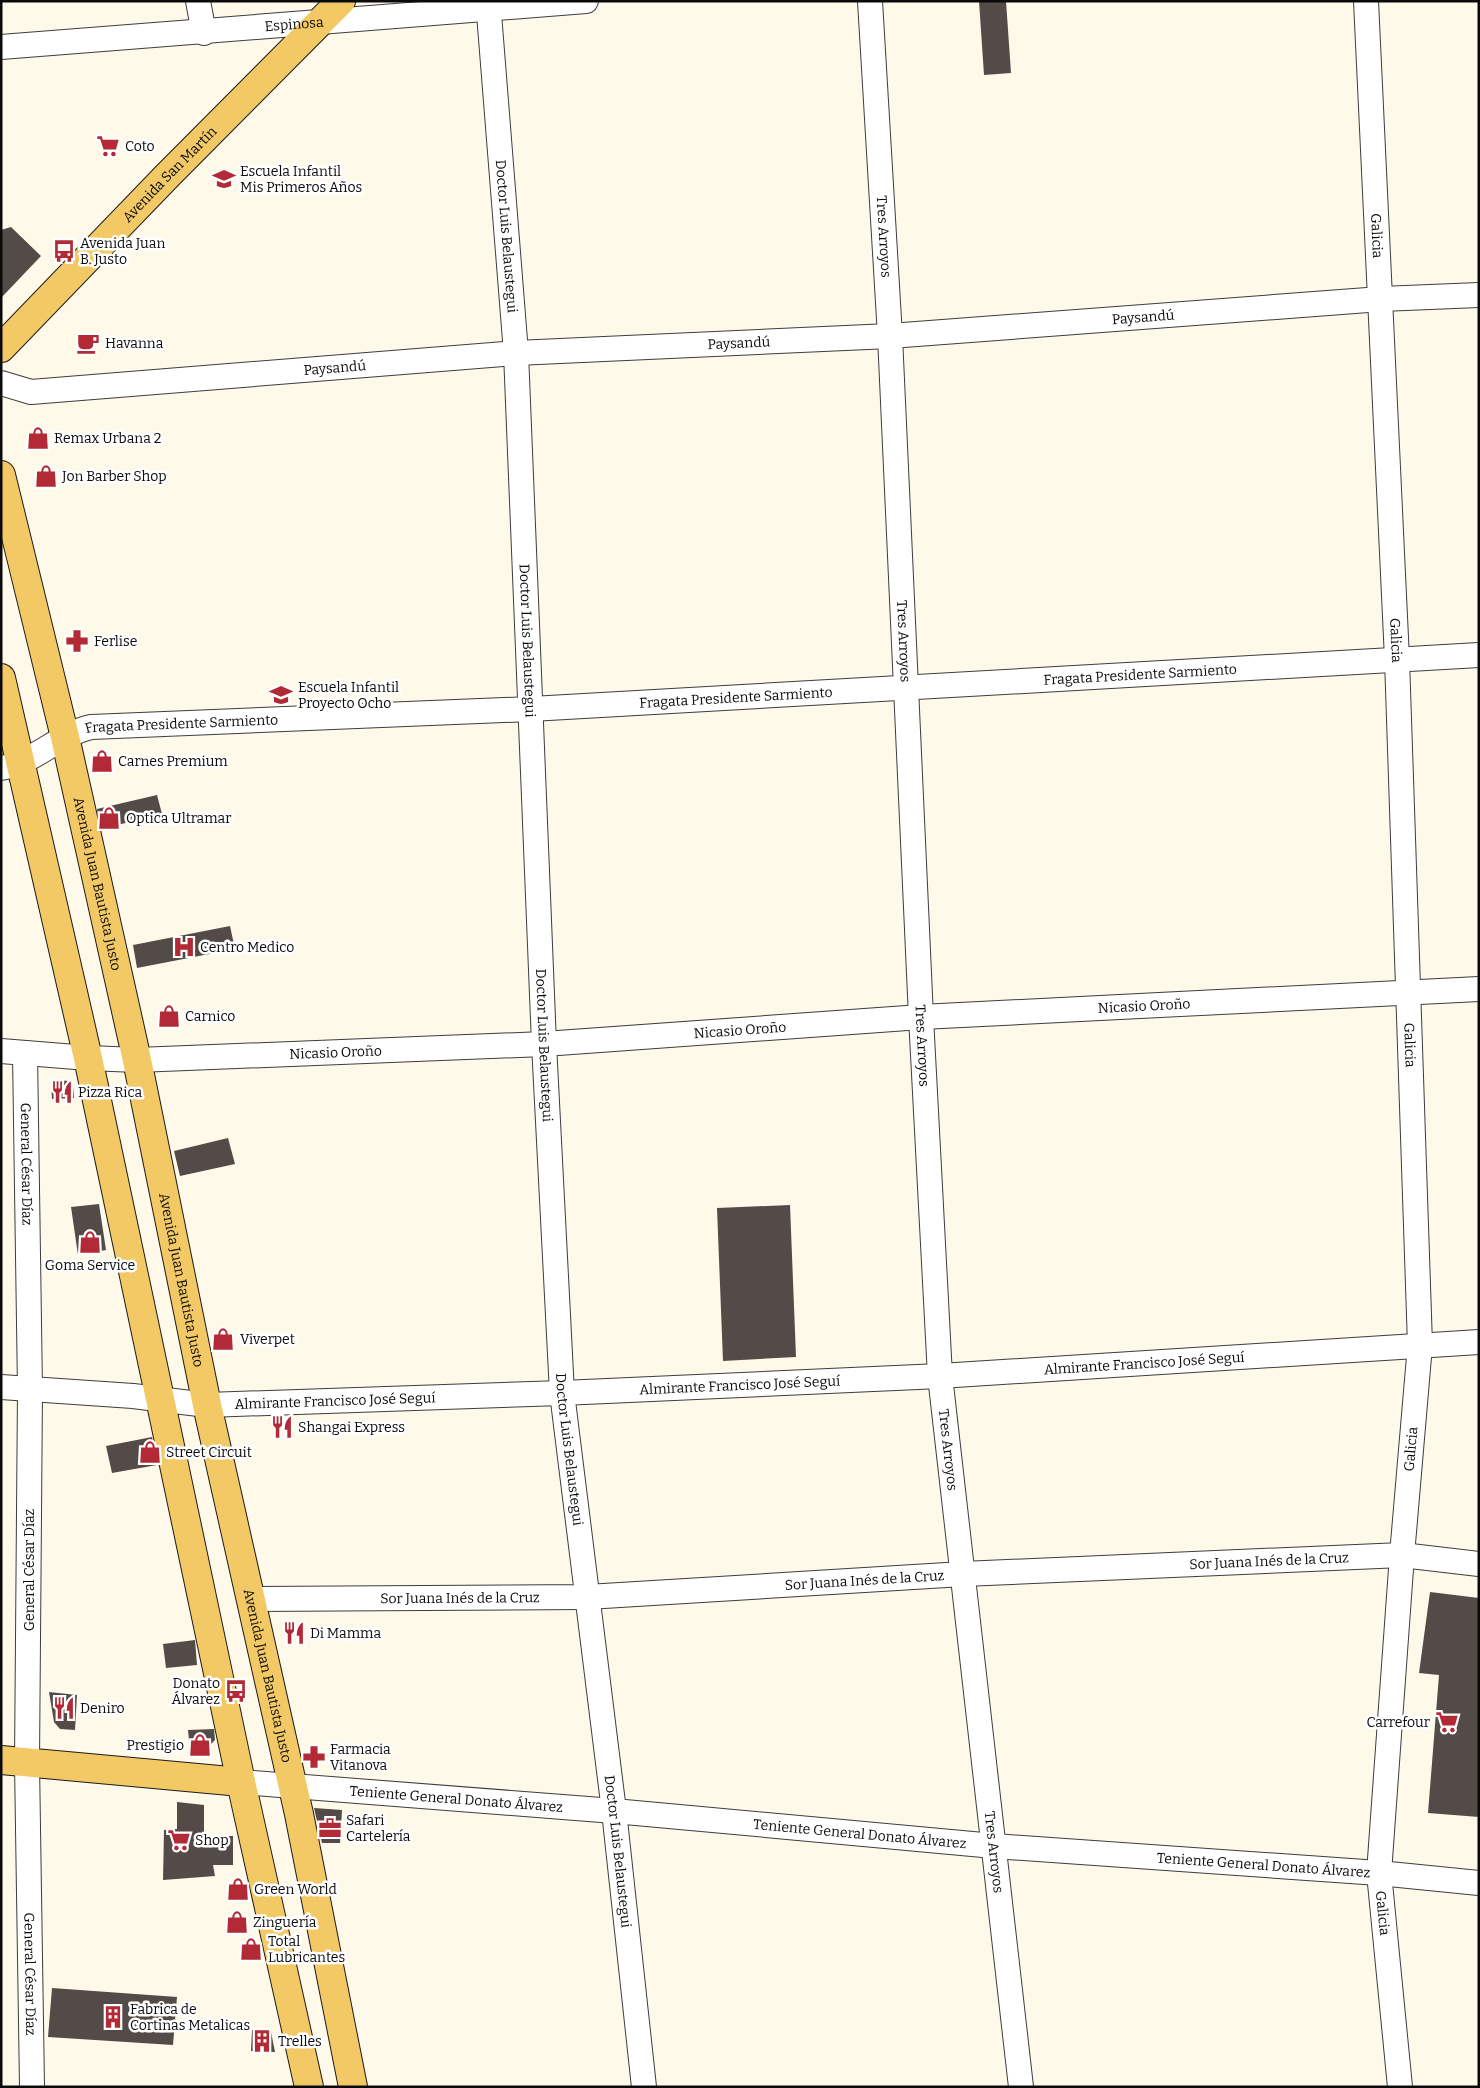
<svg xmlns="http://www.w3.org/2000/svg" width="1480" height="2088" viewBox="0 0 1480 2088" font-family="Bitter,serif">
	<rect width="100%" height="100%" fill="#fef9e9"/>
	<path fill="#524b47" d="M979 1H1006L1011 73 984 75Z
		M11 227 41 256 1 298V230Z
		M157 795 162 814 101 829 97 809Z
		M230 926 235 949 137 968 133 945Z
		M58 1080 68 1081 73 1086 74 1098 52 1099 51 1084Z
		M228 1138 235 1164 180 1176 174 1151Z
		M99 1204 106 1250 78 1255 71 1207Z
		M790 1205 796 1357 723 1361 717 1208Z
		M152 1437 157 1465 112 1473 106 1446Z
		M1430 1592 1479 1598V1817L1428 1813 1439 1675 1419 1673Z
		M195 1640 197 1665 166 1668 163 1644Z
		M49 1692 77 1695 75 1730 60 1729 54 1722Z
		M214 1729 215 1740 205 1750 190 1751 188 1730Z
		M177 1802 204 1805V1836H233V1865H213L215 1876 163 1880 164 1830 177 1829Z
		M314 1808 342 1810 340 1843H322Z
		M52 1988 177 1997 173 2045 48 2037Z
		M252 2030 271 2032 275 2052 251 2051Z"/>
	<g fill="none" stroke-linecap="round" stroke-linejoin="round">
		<defs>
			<g id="minor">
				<path d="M198 1 204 33"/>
				<path id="s1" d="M488 1 516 353 544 1044 562 1393 614 1811 644 2087"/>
				<path id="s2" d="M870 1 890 336 921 1017 940 1376 1021 2087"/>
				<path id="s3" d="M1366 1 1397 659 1420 1345 1402 1555 1379 1873 1400 2087"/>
				<path id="s4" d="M1 47 586 1"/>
				<path id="s5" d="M1 383 31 392 516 353 890 336 1381 299 1479 295"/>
				<path id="s6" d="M1 768C34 763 59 734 91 727L531 709 1479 655"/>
				<path id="s7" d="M1 1051 88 1058 137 1060 544 1044 921 1017 1479 989"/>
				<path id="s8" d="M25 1053 30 1390 27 1763 32 2087"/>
				<path id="s9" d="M1 1387 133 1396 207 1405 562 1393 940 1376 1479 1342"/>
				<path id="s10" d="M250 1599 587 1597 963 1574 1402 1555 1479 1564"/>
				<path id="s11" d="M241 1782 614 1811 994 1846 1379 1873 1479 1883"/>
			</g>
			<g id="major">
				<path id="s12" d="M1 348 168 175 341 1"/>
				<path id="s13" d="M1 475 65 737 137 1060 207 1405 299 1814 353 2087"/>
				<path d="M1 678 88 1058 241 1782 309 2087"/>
				<path d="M1 1760 241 1782"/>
			</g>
		</defs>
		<use href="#minor" stroke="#3d3d3d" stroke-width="26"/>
		<use href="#major" stroke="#1b1b1b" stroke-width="30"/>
		<use href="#minor" stroke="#fff" stroke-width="24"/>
		<use href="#major" stroke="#f2c965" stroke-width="28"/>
	</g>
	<defs>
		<symbol id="supermarket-bare" viewBox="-9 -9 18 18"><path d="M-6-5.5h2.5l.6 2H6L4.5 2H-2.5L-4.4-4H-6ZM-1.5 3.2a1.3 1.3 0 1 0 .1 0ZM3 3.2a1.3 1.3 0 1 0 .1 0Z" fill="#b22a36" stroke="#fff" stroke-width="2.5" paint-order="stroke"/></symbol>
		<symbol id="school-bare" viewBox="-9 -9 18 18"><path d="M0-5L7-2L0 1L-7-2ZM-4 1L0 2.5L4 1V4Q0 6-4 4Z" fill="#b22a36" stroke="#fff" stroke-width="2.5" paint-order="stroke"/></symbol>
		<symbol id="bus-bare" viewBox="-9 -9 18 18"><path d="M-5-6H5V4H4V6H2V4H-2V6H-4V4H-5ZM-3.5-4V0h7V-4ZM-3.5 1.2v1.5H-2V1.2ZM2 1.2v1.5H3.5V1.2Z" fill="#b22a36" stroke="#fff" stroke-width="2.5" paint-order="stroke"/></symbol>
		<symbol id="cafe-bare" viewBox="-9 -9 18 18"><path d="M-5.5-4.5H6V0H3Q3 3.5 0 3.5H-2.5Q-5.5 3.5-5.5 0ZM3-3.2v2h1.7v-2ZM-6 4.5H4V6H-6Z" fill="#b22a36" stroke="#fff" stroke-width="2.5" paint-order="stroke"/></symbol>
		<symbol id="shop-bare" viewBox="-9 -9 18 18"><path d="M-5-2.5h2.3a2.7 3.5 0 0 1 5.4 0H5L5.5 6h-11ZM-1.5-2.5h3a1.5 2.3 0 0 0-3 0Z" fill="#b22a36" stroke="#fff" stroke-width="2.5" paint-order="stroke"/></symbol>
		<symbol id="pharmacy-bare" viewBox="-9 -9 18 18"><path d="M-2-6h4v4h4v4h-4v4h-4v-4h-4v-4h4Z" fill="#b22a36" stroke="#fff" stroke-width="2.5" paint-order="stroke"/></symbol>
		<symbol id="hospital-bare" viewBox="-9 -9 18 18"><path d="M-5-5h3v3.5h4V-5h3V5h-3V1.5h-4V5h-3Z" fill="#b22a36" stroke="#fff" stroke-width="2.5" paint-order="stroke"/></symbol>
		<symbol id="restaurant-bare" viewBox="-9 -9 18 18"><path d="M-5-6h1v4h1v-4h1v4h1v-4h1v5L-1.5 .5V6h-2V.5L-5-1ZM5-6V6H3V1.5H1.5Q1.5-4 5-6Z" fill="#b22a36" stroke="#fff" stroke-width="2.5" paint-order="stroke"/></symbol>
		<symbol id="office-bare" viewBox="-9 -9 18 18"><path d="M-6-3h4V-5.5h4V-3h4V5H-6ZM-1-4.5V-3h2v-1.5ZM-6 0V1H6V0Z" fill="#b22a36" stroke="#fff" stroke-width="2.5" paint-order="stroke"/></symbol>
		<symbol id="building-bare" viewBox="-9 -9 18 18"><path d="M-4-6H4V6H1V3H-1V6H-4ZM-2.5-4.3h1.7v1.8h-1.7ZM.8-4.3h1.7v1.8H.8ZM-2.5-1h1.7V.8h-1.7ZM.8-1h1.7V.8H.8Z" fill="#b22a36" stroke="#fff" stroke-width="2.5" paint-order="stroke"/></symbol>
	</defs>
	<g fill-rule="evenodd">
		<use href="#supermarket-bare" x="92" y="130" width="32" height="32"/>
		<use href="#school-bare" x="208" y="163" width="32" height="32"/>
		<use href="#bus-bare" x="48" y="235" width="32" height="32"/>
		<use href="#cafe-bare" x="72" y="327" width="32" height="32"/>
		<use href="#shop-bare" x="22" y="422" width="32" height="32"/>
		<use href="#shop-bare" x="30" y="460" width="32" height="32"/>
		<use href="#pharmacy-bare" x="61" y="625" width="32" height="32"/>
		<use href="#school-bare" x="265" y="679" width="32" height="32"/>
		<use href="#shop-bare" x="86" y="745" width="32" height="32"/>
		<use href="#shop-bare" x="93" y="802" width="32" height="32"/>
		<use href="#hospital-bare" x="168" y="931" width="32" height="32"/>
		<use href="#shop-bare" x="153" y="1000" width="32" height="32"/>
		<use href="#restaurant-bare" x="46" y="1076" width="32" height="32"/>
		<use href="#shop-bare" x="74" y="1226" width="32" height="32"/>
		<use href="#shop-bare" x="207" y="1323" width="32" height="32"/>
		<use href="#restaurant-bare" x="266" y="1411" width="32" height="32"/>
		<use href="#shop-bare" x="134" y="1436" width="32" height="32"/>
		<use href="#restaurant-bare" x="278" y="1617" width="32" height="32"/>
		<use href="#bus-bare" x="220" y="1675" width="32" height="32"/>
		<use href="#restaurant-bare" x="48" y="1692" width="32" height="32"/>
		<use href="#supermarket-bare" x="1431" y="1706" width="32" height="32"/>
		<use href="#shop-bare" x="184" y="1729" width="32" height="32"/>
		<use href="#pharmacy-bare" x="298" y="1741" width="32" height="32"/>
		<use href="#office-bare" x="314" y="1812" width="32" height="32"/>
		<use href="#supermarket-bare" x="163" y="1824" width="32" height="32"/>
		<use href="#shop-bare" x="222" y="1873" width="32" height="32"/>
		<use href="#shop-bare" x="221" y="1906" width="32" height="32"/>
		<use href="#shop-bare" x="235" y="1933" width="32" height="32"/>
		<use href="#building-bare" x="97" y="2001" width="32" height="32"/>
		<use href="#building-bare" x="246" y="2025" width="32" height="32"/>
	</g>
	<g text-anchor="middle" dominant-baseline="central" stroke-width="5" stroke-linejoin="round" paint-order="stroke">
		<g font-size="14" fill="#0a0a0a" stroke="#fff">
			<text stroke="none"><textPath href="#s4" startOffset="294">Espinosa</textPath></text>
			<text stroke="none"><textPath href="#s12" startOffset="242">Avenida San Martín</textPath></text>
			<text stroke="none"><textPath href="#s3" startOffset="235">Galicia</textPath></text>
			<text stroke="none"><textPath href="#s1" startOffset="236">Doctor Luis Belaustegui</textPath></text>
			<text stroke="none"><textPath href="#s2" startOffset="236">Tres Arroyos</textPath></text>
			<text stroke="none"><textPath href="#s5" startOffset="1146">Paysandú</textPath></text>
			<text stroke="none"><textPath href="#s5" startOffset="741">Paysandú</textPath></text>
			<text stroke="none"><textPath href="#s5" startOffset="336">Paysandú</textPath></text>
			<text stroke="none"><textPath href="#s3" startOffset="640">Galicia</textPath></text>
			<text stroke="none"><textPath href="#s1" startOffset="641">Doctor Luis Belaustegui</textPath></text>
			<text stroke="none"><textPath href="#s2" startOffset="641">Tres Arroyos</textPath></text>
			<text stroke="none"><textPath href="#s6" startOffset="1150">Fragata Presidente Sarmiento</textPath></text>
			<text stroke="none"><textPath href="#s6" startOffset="745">Fragata Presidente Sarmiento</textPath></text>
			<text stroke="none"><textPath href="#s6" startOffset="190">Fragata Presidente Sarmiento</textPath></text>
			<text stroke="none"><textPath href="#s13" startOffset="420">Avenida Juan Bautista Justo</textPath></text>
			<text stroke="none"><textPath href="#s7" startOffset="1145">Nicasio Oroño</textPath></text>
			<text stroke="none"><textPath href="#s7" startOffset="740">Nicasio Oroño</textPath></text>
			<text stroke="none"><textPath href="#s3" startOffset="1045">Galicia</textPath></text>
			<text stroke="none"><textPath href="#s1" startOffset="1046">Doctor Luis Belaustegui</textPath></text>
			<text stroke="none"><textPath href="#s2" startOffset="1046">Tres Arroyos</textPath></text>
			<text stroke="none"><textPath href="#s7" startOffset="335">Nicasio Oroño</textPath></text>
			<text stroke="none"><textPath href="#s8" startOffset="111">General César Díaz</textPath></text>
			<text stroke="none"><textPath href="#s13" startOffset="825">Avenida Juan Bautista Justo</textPath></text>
			<text stroke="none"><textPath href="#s9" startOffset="1145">Almirante Francisco José Seguí</textPath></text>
			<text stroke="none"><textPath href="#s9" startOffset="740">Almirante Francisco José Seguí</textPath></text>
			<text stroke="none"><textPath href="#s9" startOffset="335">Almirante Francisco José Seguí</textPath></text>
			<text transform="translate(1411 1449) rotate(-85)">Galicia</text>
			<text stroke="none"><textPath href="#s1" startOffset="1451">Doctor Luis Belaustegui</textPath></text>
			<text stroke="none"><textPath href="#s2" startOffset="1451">Tres Arroyos</textPath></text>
			<text stroke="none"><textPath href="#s10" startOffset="1020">Sor Juana Inés de la Cruz</textPath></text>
			<text transform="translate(29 1570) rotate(-90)">General César Díaz</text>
			<text stroke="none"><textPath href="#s10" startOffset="615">Sor Juana Inés de la Cruz</textPath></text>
			<text stroke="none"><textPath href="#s10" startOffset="210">Sor Juana Inés de la Cruz</textPath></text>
			<text stroke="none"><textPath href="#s13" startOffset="1230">Avenida Juan Bautista Justo</textPath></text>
			<text stroke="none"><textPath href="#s11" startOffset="216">Teniente General Donato Álvarez</textPath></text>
			<text stroke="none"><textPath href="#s11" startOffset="621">Teniente General Donato Álvarez</textPath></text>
			<text stroke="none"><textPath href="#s1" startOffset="1856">Doctor Luis Belaustegui</textPath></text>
			<text stroke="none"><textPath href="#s2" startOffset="1856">Tres Arroyos</textPath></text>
			<text stroke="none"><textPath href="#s11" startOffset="1026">Teniente General Donato Álvarez</textPath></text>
			<text stroke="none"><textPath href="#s3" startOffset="1915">Galicia</textPath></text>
			<text stroke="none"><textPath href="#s8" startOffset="921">General César Díaz</textPath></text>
		</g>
		<g font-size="14" fill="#0a0a0a" stroke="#fff" text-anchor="start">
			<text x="125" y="146">Coto</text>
			<text x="240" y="171">Escuela Infantil<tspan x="240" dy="16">Mis Primeros Años</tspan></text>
			<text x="80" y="243">Avenida Juan<tspan x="80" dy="16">B. Justo</tspan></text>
			<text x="105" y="343">Havanna</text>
			<text x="54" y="438">Remax Urbana 2</text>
			<text x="62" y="476">Jon Barber Shop</text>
			<text x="94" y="641">Ferlise</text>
			<text x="298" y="687">Escuela Infantil<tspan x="298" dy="16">Proyecto Ocho</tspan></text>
			<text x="118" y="761">Carnes Premium</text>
			<text x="126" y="818">Optica Ultramar</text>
			<text x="200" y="947">Centro Medico</text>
			<text x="185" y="1016">Carnico</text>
			<text x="78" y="1092">Pizza Rica</text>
			<text x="90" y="1265" text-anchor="middle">Goma Service</text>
			<text x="240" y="1339">Viverpet</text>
			<text x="298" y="1427">Shangai Express</text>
			<text x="166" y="1452">Street Circuit</text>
			<text x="310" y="1633">Di Mamma</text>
			<text x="220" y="1683" text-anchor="end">Donato<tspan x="220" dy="16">Álvarez</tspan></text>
			<text x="80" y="1708">Deniro</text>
			<text x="1430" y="1722" text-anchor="end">Carrefour</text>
			<text x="184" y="1745" text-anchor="end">Prestigio</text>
			<text x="330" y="1749">Farmacia<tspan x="330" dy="16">Vitanova</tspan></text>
			<text x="346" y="1820">Safari<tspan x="346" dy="16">Cartelería</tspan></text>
			<text x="195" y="1840">Shop</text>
			<text x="254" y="1889">Green World</text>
			<text x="253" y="1922">Zinguería</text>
			<text x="268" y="1941">Total<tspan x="268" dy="16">Lubricantes</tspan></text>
			<text x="130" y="2009">Fabrica de<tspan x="130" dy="16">Cortinas Metalicas</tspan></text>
			<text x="278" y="2041">Trelles</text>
		</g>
	</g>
	<rect width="1480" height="2088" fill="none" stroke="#0a0a0a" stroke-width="5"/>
</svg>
